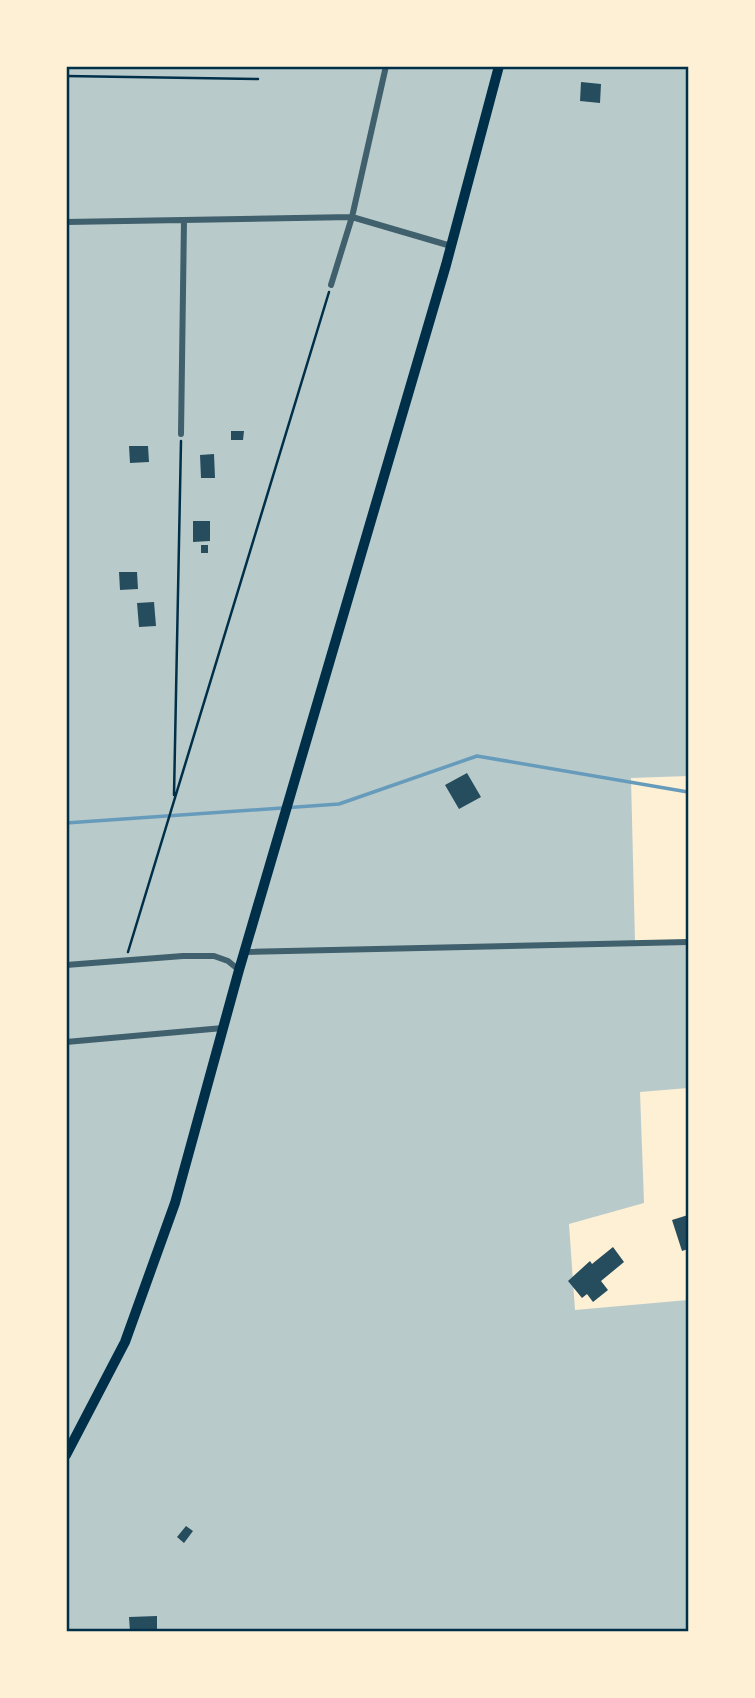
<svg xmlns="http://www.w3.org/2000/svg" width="755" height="1698" viewBox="0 0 755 1698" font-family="'Space Grotesk',sans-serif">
	<rect width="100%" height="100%" fill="#fdf0d5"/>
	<path fill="#b9caca" d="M66 67H688V776L631 778 635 942 688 943V1088L640 1092 644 1203 569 1224 575 1310 688 1300V1631H67Z"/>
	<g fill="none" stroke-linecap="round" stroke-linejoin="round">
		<path stroke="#669bbc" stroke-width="3.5" d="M66 823 339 804 477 756 688 792"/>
	</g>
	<path fill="#264d5e" d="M581 82 601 84 600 103 580 101Z
		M231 431H244L243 440H231Z
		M129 446H148L149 462 130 463Z
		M214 454 215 478H201L200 455Z
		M193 521H210V541L193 542Z
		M201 545H208V553H201Z
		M119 572H137L138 589 120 590Z
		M154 602 156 626 139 627 137 603Z
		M467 773 481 797 459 809 445 785Z
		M688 1215V1249L682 1251 672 1220Z
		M613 1247 624 1262 601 1281 608 1290 593 1302 587 1294 582 1298 568 1281 590 1261 592 1264Z
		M186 1526 193 1531 184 1543 177 1537Z
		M157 1616V1631L130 1632 129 1617Z"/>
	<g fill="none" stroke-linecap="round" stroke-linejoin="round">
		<path stroke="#003049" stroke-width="2.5" d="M66 76 258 79
			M174 795 181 441
			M128 952 329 292"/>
		<path stroke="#3f606c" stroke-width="6" d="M66 222 352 217 451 246
			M331 285 352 217 386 66
			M181 434 184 220
			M244 952 688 942
			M66 965 183 956H214L228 961 239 970
			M66 1042 223 1028"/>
		<path stroke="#003049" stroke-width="10" d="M66 1455 125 1342 175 1203 239 970 446 265 499 66"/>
	</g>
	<rect width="755" height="1698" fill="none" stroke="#fdf0d5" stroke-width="136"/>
	<rect x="68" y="68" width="619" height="1562" fill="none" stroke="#003049" stroke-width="2.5"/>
</svg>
